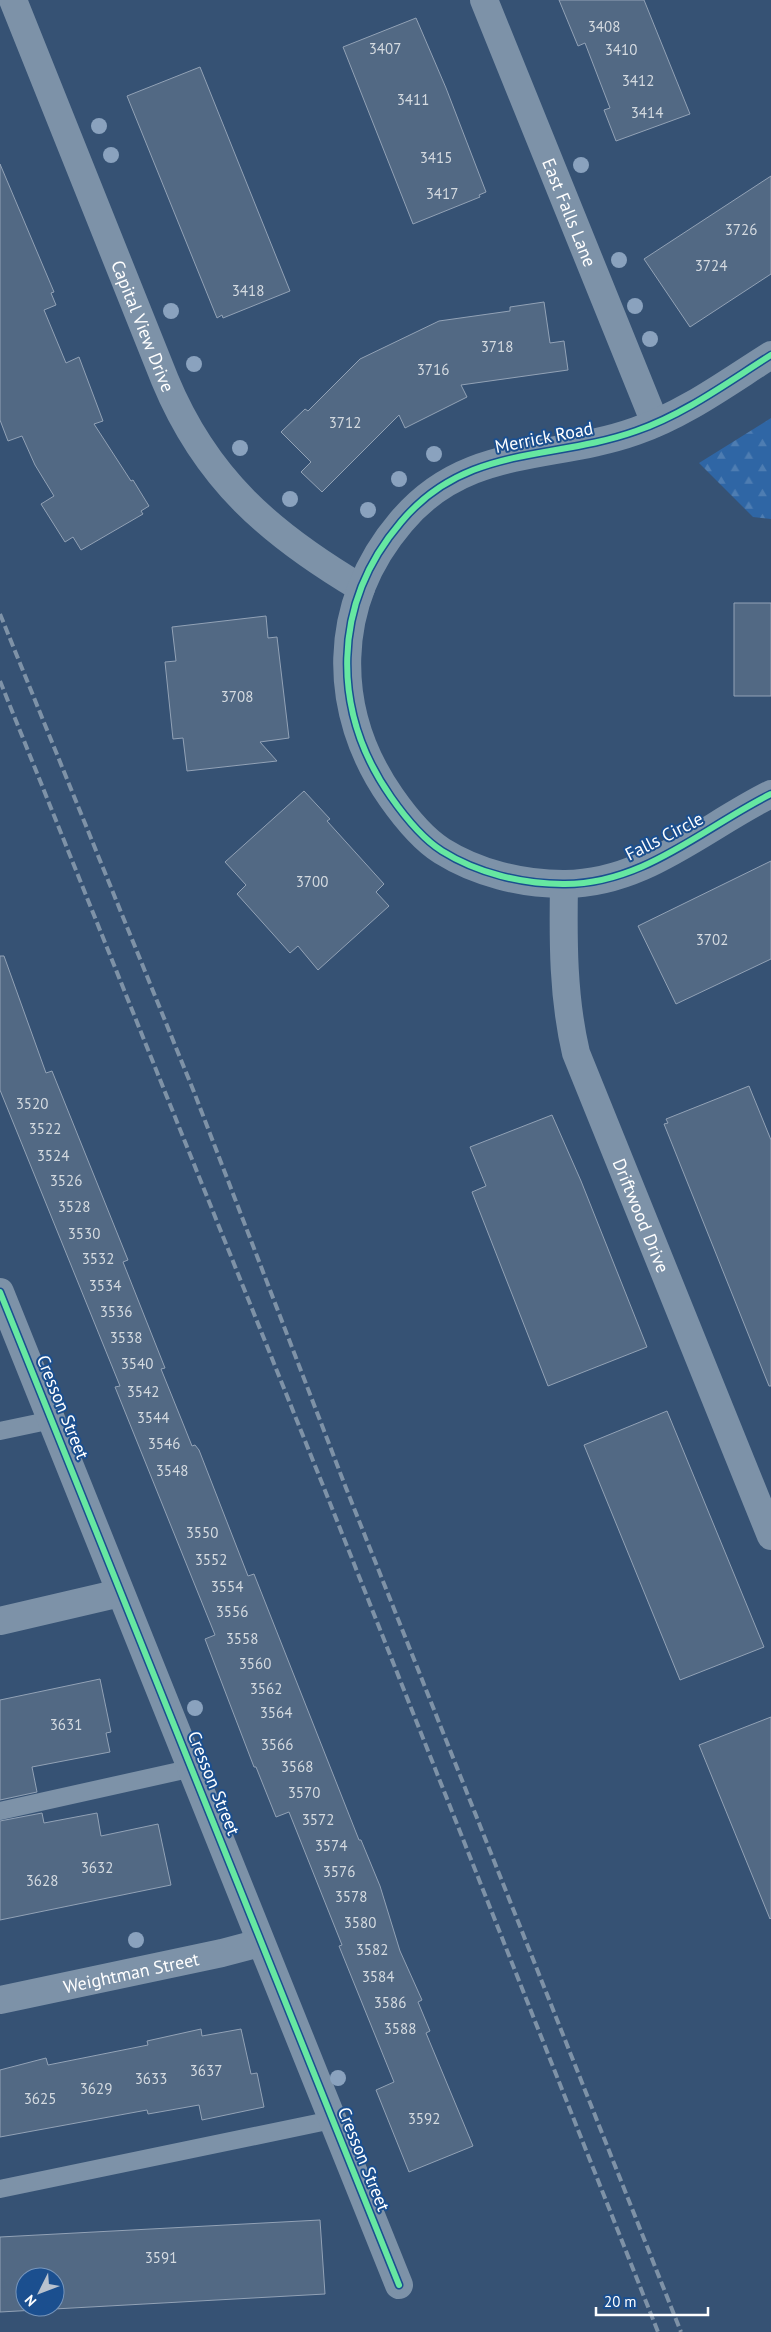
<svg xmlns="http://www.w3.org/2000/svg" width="771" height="2332" viewBox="0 0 771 2332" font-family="'PT Sans',sans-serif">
	<defs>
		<pattern id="forest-firs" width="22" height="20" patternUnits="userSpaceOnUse" patternTransform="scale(1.25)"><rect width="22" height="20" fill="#2f66a5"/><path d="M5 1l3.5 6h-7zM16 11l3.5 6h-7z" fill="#4e7db2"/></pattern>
	</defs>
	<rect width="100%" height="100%" fill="#365274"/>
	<path fill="url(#forest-firs)" d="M771 418V519L753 517 699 463Z"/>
	<path fill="#526984" stroke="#92a2b6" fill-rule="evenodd" d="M559 0H644L690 114 616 141 604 110 610 108 585 43 578 46Z
		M416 18 446 88 486 192 479 195 480 197 413 224 343 47Z
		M200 67 290 291 223 318 222 315 217 318 127 96Z
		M0 164 54 292 51 293 56 305 44 310 66 363 79 357 103 421 94 424 131 481 133 480 149 506 141 511 143 514 81 550 73 537 65 542 41 504 54 496 35 465 22 436 8 441 0 420Z
		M771 176V274L690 327 644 259Z
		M544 302 550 343 564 341 568 370 461 385 467 397 405 428 399 415 322 492 301 472 311 462 281 432 305 409 308 411 360 359 439 321 510 311V307Z
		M734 603H771V696H734Z
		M266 616 268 638 277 637 289 738 260 742 277 761 187 771 183 738 173 739 165 662 176 661 172 627Z
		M304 791 330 819 327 821 384 884 376 892 389 906 318 970 298 946 290 953 237 894 246 885 225 862Z
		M771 861V959L676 1004 638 926Z
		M0 956H4L46 1073 52 1071 128 1260 123 1262 165 1368 161 1369 182 1421 192 1446 195 1445 199 1450 248 1576 254 1574 359 1840H361L380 1886 400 1951 422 2000 418 2002 430 2031 426 2033 473 2146 409 2172 376 2090 394 2082 339 1946 342 1945 289 1812 276 1817 256 1767H254L205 1639 215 1635 115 1387 120 1386 0 1090Z
		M749 1086 771 1140V1386H769L664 1124 668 1123 666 1119Z
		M552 1115 581 1181 647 1347 548 1386 472 1192 486 1186 470 1147Z
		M667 1411 764 1647 680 1680 584 1445Z
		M100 1679 111 1732 106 1733 110 1752 32 1767 37 1792 0 1800V1700Z
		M771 1717V1918L770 1919 699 1745Z
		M42 1813 44 1823 97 1813 101 1836 158 1824 171 1885 0 1920V1821Z
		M201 2029 202 2036 241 2029 251 2074 257 2073 264 2107 202 2120 199 2105 148 2114 147 2110 0 2137V2070L46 2058 48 2065 148 2045 147 2041Z
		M320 2220 325 2294 0 2312V2237ZM25 2277H55V2307H25Z"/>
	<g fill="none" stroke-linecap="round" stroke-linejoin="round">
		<path stroke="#7d92a8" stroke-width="18" d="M0 1431 52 1420
			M0 1811 193 1768
			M0 2189 332 2120"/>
		<g stroke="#7d92a8" stroke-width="28">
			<path id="s1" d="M13 0 165 380C206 479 270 534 361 588"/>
			<path id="s2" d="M484 0 655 423"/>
			<path d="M771 355C728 382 685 414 636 431 552 461 466 444 401 522 331 604 331 711 391 797 405 817 423 839 442 851 477 873 522 884 563 884 643 885 704 827 771 794"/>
			<path id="s3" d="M564 884C563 942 563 997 576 1053L771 1536"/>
			<path d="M0 1292 399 2285"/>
			<path d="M0 1621 120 1593"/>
			<path id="s4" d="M0 2000 222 1953 260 1943"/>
		</g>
		<path stroke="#7e92a7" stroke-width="4" stroke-dasharray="9 4" stroke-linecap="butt" d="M0 614 194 1092 346 1488 681 2332
			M0 681 328 1498 658 2332"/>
		<defs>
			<path id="cycleway" d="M771 355C728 382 685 414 636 431 552 461 466 444 401 522 331 604 331 711 391 797 405 817 423 839 442 851 477 873 522 884 563 884 643 885 704 827 771 794
				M0 1292 399 2285"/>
		</defs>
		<use href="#cycleway" stroke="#1b4f8f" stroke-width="9"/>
		<use href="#cycleway" stroke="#66e7a1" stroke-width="6"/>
	</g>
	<g fill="#8aa2be">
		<circle cx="99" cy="126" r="8"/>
		<circle cx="111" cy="155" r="8"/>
		<circle cx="581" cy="165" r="8"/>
		<circle cx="619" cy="260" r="8"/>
		<circle cx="635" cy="306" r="8"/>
		<circle cx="171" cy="311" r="8"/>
		<circle cx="650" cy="339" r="8"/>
		<circle cx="194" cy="364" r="8"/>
		<circle cx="240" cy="448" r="8"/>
		<circle cx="434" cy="454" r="8"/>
		<circle cx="399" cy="479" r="8"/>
		<circle cx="290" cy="499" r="8"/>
		<circle cx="368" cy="510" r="8"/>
		<circle cx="195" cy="1708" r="8"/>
		<circle cx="136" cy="1940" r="8"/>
		<circle cx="338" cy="2078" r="8"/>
	</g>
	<g text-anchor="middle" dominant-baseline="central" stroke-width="4" stroke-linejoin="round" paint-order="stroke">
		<g font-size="15" fill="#d4dae0">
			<text x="604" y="26">3408</text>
			<text x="385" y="48">3407</text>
			<text x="621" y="49">3410</text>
			<text x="638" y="80">3412</text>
			<text x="413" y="99">3411</text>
			<text x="647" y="112">3414</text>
			<text x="436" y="157">3415</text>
			<text x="442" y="193">3417</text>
			<text x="741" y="229">3726</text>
			<text x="711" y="265">3724</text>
			<text x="248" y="290">3418</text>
			<text x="497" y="346">3718</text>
			<text x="433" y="369">3716</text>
			<text x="345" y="422">3712</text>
			<text x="237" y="696">3708</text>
			<text x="312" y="881">3700</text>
			<text x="712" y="939">3702</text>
			<text x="32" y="1103">3520</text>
			<text x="45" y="1128">3522</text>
			<text x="53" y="1155">3524</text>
			<text x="66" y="1180">3526</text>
			<text x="74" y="1206">3528</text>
			<text x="84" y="1233">3530</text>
			<text x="98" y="1258">3532</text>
			<text x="105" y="1285">3534</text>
			<text x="116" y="1311">3536</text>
			<text x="126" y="1337">3538</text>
			<text x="137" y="1363">3540</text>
			<text x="143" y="1391">3542</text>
			<text x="153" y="1417">3544</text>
			<text x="164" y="1443">3546</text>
			<text x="172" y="1470">3548</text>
			<text x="202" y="1532">3550</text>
			<text x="211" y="1559">3552</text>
			<text x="227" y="1586">3554</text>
			<text x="232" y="1611">3556</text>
			<text x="242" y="1638">3558</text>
			<text x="255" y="1663">3560</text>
			<text x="266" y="1688">3562</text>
			<text x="276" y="1712">3564</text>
			<text x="66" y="1724">3631</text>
			<text x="277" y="1744">3566</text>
			<text x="297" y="1766">3568</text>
			<text x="304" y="1792">3570</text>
			<text x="318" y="1819">3572</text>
			<text x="331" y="1845">3574</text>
			<text x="97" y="1867">3632</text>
			<text x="339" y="1871">3576</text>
			<text x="42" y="1880">3628</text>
			<text x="351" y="1896">3578</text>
			<text x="360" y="1922">3580</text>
			<text x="372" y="1949">3582</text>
			<text x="378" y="1976">3584</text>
			<text x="390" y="2002">3586</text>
			<text x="400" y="2028">3588</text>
			<text x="206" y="2070">3637</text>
			<text x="151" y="2078">3633</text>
			<text x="96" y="2088">3629</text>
			<text x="40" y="2098">3625</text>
			<text x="424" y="2118">3592</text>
			<text x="161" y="2257">3591</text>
		</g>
		<g font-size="18" fill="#fff" stroke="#1b4f8f">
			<text stroke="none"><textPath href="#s2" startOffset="229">East Falls Lane</textPath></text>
			<text stroke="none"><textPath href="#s1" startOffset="351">Capital View Drive</textPath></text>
			<text transform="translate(544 437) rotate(-11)">Merrick Road</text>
			<text transform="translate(664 836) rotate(-27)">Falls Circle</text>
			<text stroke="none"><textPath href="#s3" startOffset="345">Driftwood Drive</textPath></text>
			<text transform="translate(63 1407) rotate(68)">Cresson Street</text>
			<text transform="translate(214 1783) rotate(68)">Cresson Street</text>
			<text stroke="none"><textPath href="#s4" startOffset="134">Weightman Street</textPath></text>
			<text transform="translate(364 2159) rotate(68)">Cresson Street</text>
		</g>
	</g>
	<g transform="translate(40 2292) rotate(228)"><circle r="24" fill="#1b4f8f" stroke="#7695bc"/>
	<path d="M0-4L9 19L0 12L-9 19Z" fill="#b9c2ce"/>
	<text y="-8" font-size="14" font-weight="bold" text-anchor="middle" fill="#ffffff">N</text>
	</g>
	<path d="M596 2307v8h112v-8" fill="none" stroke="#ffffff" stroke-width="2.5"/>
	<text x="604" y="2307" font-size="15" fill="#ffffff" stroke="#1b4f8f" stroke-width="4" paint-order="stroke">20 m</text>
</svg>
